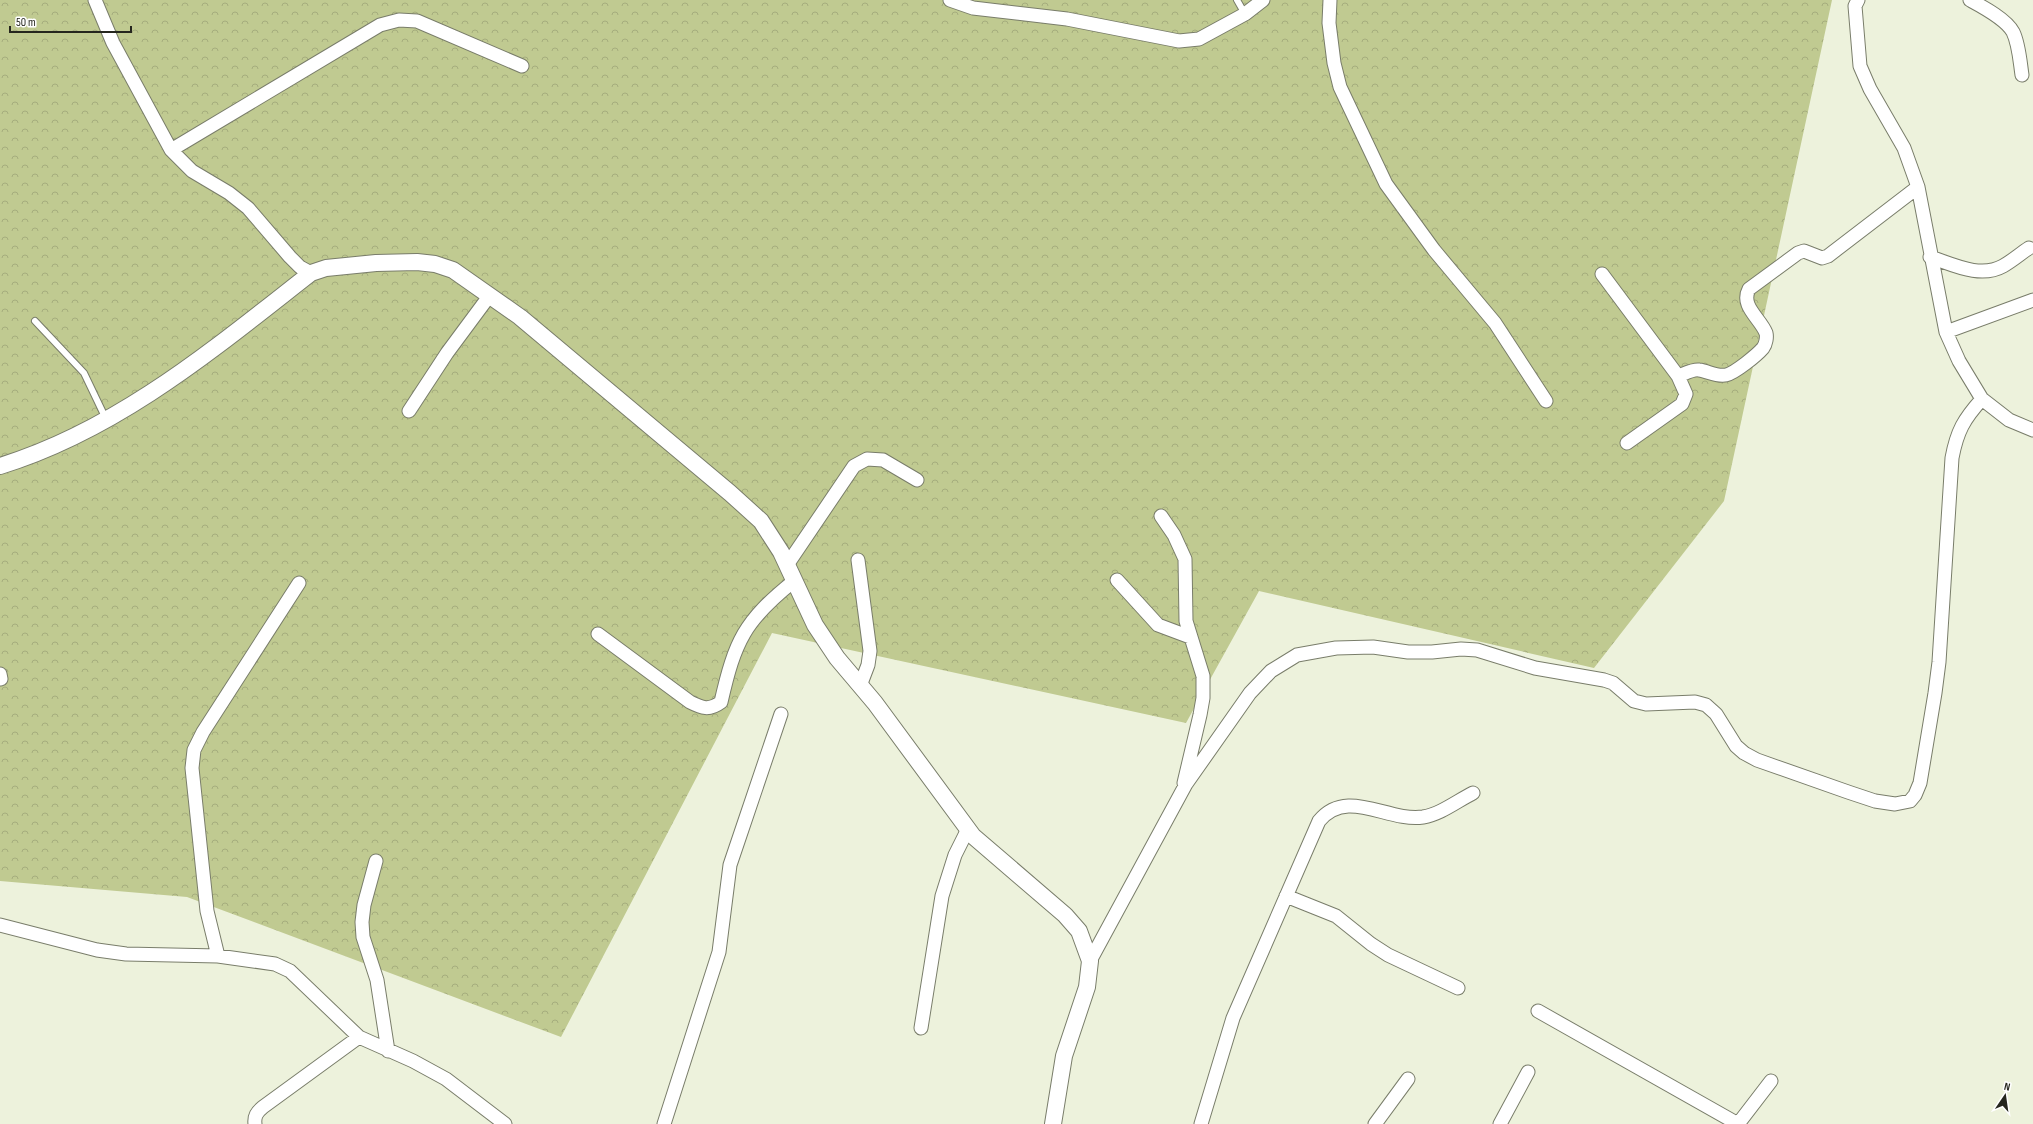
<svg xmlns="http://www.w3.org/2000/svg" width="2033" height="1124" viewBox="0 0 2033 1124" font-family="'Sofia Sans Condensed',sans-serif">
	<defs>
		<pattern id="forest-crowns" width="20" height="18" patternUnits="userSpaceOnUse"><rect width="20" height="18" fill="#c0ca91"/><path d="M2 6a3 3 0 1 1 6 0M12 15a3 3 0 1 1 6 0" fill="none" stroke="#a5ad7d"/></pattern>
	</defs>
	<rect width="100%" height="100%" fill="#edf2dc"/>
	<path fill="url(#forest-crowns)" d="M0 0H1832L1724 501 1594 668 1259 591 1186 723 772 633 561 1037 187 897 0 881Z"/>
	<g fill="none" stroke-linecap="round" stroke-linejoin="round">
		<defs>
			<path id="service" d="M1237 0 1245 14
				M35 321 84 373 106 419"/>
			<path id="minor" d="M95 0 113 43 171 150 192 171 229 193 248 208 290 257 300 267 311 273
				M950 0 973 8 1067 19 1179 41 1199 39 1245 14 1263 0
				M1330 0 1329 23 1334 63 1340 87 1386 184 1434 250 1495 323 1546 401
				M1858 0 1855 6 1860 66 1870 89 1904 148 1918 187 1946 332 1959 361 1982 399 2009 420 2033 430
				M1970 0C1983 7 2006 19 2013 32 2019 44 2020 62 2022 75
				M171 150 380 25 399 20 417 21 522 66
				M1930 257C1952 264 1980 279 2003 266 2012 261 2020 254 2029 248
				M1602 274 1678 376 1686 394 1682 404 1627 443
				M1946 332 2033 300
				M1678 376C1684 374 1693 369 1699 370 1708 371 1716 377 1726 375 1735 373 1757 355 1763 348 1766 344 1767 337 1766 333 1760 318 1740 306 1749 289L1798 253 1804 251 1822 258 1828 256 1918 187
				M409 411 447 353 490 295
				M1161 516 1174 535 1185 559 1186 621 1203 676V698L1200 715 1184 783
				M858 560 870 651 868 665 860 686
				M787 565 854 466 867 459 883 460 917 480
				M1117 580 1158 625 1190 637
				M598 634 690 702C702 708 709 711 721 702 735 641 744 621 794 581
				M0 674 1 679
				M376 861 364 905 362 922 363 937 377 980 388 1051
				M1286 896 1336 916 1371 944 1388 955 1458 988
				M0 925 97 950 126 954 218 956 275 964 290 971 359 1037 413 1061 446 1079 505 1124
				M218 956 207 911 192 768 194 750 203 732 299 583
				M1090 961 1186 784 1250 693 1271 671 1297 655 1336 648 1373 647 1408 652H1432L1461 649 1477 650 1535 668 1604 680 1613 683 1634 701 1646 704 1695 702 1706 705 1716 714 1736 746 1744 753 1757 760 1848 792 1875 801 1895 804 1910 801 1915 795 1920 783 1935 693 1939 662 1952 458C1957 431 1964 419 1982 399
				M1538 1011 1738 1124 1771 1081
				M921 1028 942 896 955 855 968 829
				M255 1124C254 1116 257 1112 263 1107L359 1037
				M664 1124 719 952 730 865 781 714
				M1201 1124 1233 1018 1319 821C1347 787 1387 822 1423 817 1441 814 1457 801 1473 793
				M1375 1124 1408 1079
				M1500 1124 1528 1072"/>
			<path id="tertiary" d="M0 466C118 430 215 348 311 273L326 268 376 263 417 262 435 264 453 270 520 317 730 493 761 521 781 552 815 625 837 658 875 703 973 836 1065 915 1079 931 1090 961 1087 987 1064 1056 1053 1124"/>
		</defs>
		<use href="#service" stroke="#797d6a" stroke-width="8"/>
		<use href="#minor" stroke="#797d6a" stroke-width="15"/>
		<use href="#tertiary" stroke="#797d6a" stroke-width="18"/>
		<use href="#service" stroke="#fff" stroke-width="6"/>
		<use href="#minor" stroke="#fff" stroke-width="13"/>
		<use href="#tertiary" stroke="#fff" stroke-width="16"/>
	</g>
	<g transform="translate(2005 1096) rotate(13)" stroke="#ffffff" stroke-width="3" paint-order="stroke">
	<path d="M0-3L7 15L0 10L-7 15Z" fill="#25261e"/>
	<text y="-6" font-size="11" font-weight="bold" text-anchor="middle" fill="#25261e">N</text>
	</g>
	<path d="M10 26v6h121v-6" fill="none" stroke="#25261e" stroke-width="2"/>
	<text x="16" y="26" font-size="12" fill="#25261e" stroke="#ffffff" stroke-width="3" paint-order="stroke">50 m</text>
</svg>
